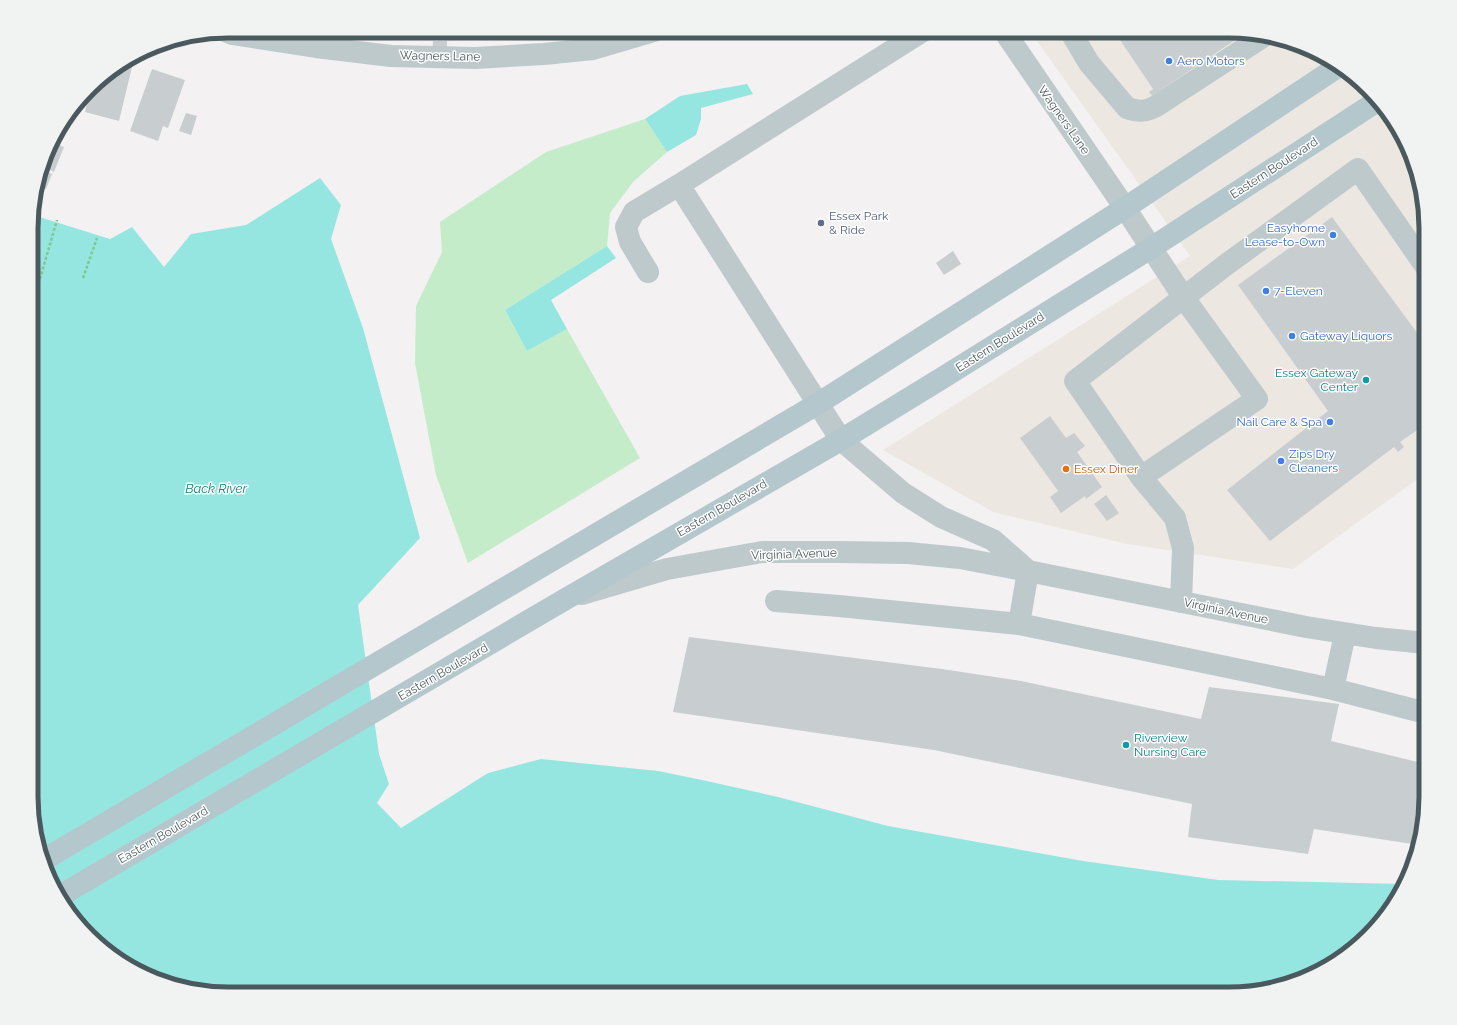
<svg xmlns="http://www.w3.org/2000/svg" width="1457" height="1025" viewBox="0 0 1457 1025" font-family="Raleway,sans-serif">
	<rect width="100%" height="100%" fill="#f3f1f2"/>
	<path fill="#ede7e1" d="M1030 31H1242L1293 42 1349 72 1400 130 1419 177 1426 215V473L1293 569 1127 544 993 512 883 450 1190 256Z"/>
	<path fill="#c4ecc9" d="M645 119 667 152 633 182 610 213 607 246 505 310 527 351 567 329 640 458 468 563 436 475 415 363 416 306 442 252 440 222 546 152Z"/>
	<path fill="#95e6e1" d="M747 84 753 94 701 108V119L696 135 667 152 645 119 680 96Z
		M320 178 341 205 331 239 363 328 420 538 358 605 379 754 389 784 377 803 401 828 488 773 541 759 658 771 702 780 778 797 888 826 1083 861 1218 880 1403 884 1385 917 1359 945 1316 974 1280 987 1229 994H215L164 983 108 953 57 896 33 823V215L110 239 132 227 164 267 191 234 246 225Z
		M607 246 616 258 551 300 567 329 527 351 505 310Z"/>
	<path fill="#c8ced0" d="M297 31H314L312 37 297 33Z
		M455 31H467V37L455 39Z
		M1114 31H1242L1247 32 1152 96 1149 92 1153 89Z
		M433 41H447V53H432Z
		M128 61 133 63 119 121 85 112 90 90 98 80Z
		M152 69 185 80 168 128 163 126 158 141 130 131Z
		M186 113 197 116 191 135 179 131Z
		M51 142 64 147 54 172 43 167Z
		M43 170 52 174 46 189 38 185Z
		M1332 217 1426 345V424L1400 442 1404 447 1398 452 1394 447 1270 541 1227 490 1328 411 1238 285Z
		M953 251 961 264 944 275 936 263Z
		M1050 416 1066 438 1074 433 1085 446 1077 452 1102 487 1086 499 1085 496 1061 513 1050 497 1058 491 1020 438Z
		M1106 495 1119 513 1107 521 1094 504Z
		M689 637 942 669 1021 681 1201 719 1209 687 1339 704 1331 741 1426 764V810L1419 845 1314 829 1308 854 1188 837 1192 804 934 750 673 712Z"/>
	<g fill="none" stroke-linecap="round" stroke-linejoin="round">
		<path stroke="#7ec890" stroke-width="2.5" stroke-dasharray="3 2" stroke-linecap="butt" d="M83 278 97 238
			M33 303 57 220"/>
		<path stroke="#bec9cc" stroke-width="22" d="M225 31 232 34 316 47 391 56 475 58 544 54 593 49 654 31
			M1004 31 1125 208 1184 298 1257 399 1141 477
			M1070 31 1089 63 1127 108C1139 112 1147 112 1158 105L1264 36
			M679 185 923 31
			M648 272 630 242 626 227 634 212 679 185 841 440 903 493 941 517 993 540 1027 570
			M582 594 667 569 762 552H838L908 553 960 558 1028 571 1306 627 1376 638 1426 643
			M776 601 839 606 1019 624 1333 689 1345 634
			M1181 602 1183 548 1175 518 1141 477 1075 381 1227 264 1358 169 1426 267
			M1019 624 1028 571
			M1333 689 1426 713"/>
		<path stroke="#b3c7cd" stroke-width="22" d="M45 859 819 403 1125 208 1339 66
			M58 897 564 600 841 440 939 380 1151 248 1376 102"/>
	</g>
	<g fill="#3f7fe0" stroke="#fff" stroke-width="1.5">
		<circle cx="1169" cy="61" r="4"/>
		<circle cx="1333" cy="235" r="4"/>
		<circle cx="1266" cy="291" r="4"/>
		<circle cx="1292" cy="336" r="4"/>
		<circle cx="1330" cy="422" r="4"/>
		<circle cx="1281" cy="461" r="4"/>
	</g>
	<circle fill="#5c6f8a" stroke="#fff" stroke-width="1.5" cx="821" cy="223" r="4"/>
	<g fill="#0f9aa8" stroke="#fff" stroke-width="1.5">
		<circle cx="1366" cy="380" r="4"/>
		<circle cx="1126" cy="745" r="4"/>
	</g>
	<circle fill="#e8710a" stroke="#fff" stroke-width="1.5" cx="1066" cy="469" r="4"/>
	<g text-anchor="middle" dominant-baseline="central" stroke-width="3" stroke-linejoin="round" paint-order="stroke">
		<g font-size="12" fill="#4a595d" stroke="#fff">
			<text transform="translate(440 56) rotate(1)">Wagners Lane</text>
			<text transform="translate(1064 120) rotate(55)">Wagners Lane</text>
			<text transform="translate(1274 168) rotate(-33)">Eastern Boulevard</text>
			<text transform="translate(1000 342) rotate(-32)">Eastern Boulevard</text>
			<text transform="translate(722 508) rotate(-30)">Eastern Boulevard</text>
			<text transform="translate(794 554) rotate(-2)">Virginia Avenue</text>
			<text transform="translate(1226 611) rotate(12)">Virginia Avenue</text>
			<text transform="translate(443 672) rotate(-30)">Eastern Boulevard</text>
			<text transform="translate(163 835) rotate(-30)">Eastern Boulevard</text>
		</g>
		<g font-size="12" fill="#366cbe" stroke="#fff" text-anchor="start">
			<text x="1177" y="61">Aero Motors</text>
			<text x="1325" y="228" text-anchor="end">Easyhome<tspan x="1325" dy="14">Lease-to-Own</tspan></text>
			<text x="1274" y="291">7-Eleven</text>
			<text x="1300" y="336">Gateway Liquors</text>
			<text x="1322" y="422" text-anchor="end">Nail Care &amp; Spa</text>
			<text x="1289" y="454">Zips Dry<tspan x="1289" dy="14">Cleaners</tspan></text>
		</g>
		<g font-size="12" fill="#4e5e75" stroke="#fff" text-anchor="start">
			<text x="829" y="216">Essex Park<tspan x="829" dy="14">&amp; Ride</tspan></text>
		</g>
		<g font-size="12" fill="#0d838f" stroke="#fff" text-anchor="end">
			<text x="1358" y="373">Essex Gateway<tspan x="1358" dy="14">Center</tspan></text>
			<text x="1134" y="738" text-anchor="start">Riverview<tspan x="1134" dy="14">Nursing Care</tspan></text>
		</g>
		<g font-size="12" fill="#c56008" stroke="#fff" text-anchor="start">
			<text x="1074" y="469">Essex Diner</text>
		</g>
		<g font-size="13" font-style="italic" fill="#167e78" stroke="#fff">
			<text x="216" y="488">Back River</text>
		</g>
	</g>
	<path d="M0 0H1457V1025H0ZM228 38H1229A190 190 0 0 1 1419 228V797A190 190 0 0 1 1229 987H228A190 190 0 0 1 38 797V228A190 190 0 0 1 228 38Z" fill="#f1f2f2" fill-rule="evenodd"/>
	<path fill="none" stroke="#4a595d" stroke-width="5" d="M228 38H1229A190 190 0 0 1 1419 228V797A190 190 0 0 1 1229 987H228A190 190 0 0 1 38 797V228A190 190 0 0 1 228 38Z"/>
</svg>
